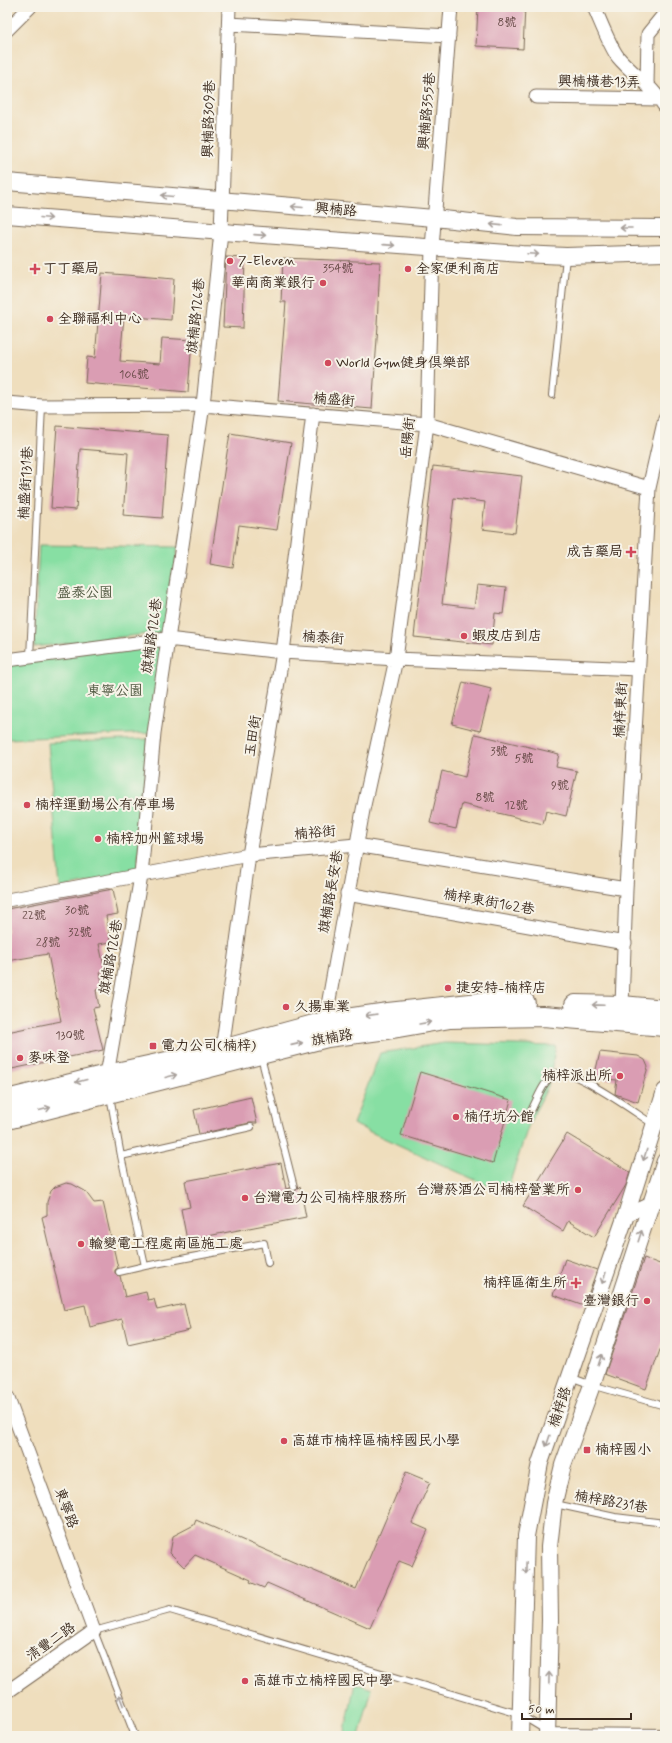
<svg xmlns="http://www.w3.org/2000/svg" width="672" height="1743" viewBox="0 0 672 1743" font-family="Mynerve,'LXGW WenKai TC',sans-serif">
	<rect width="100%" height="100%" fill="#f7f3e8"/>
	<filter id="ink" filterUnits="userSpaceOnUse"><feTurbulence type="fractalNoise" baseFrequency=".025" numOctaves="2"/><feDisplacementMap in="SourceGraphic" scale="8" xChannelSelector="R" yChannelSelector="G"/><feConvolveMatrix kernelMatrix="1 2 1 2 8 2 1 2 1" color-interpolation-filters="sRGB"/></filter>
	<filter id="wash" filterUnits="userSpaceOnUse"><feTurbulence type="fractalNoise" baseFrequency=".012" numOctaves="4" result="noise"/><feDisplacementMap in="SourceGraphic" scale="16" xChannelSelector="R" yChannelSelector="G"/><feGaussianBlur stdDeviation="0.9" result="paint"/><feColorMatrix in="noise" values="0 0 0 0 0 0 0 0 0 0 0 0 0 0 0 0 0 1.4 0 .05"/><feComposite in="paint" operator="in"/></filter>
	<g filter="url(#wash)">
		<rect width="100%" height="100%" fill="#efdebd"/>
		<path fill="#87dfa3" stroke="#618460" d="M39 545 178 547 165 632 34 647Z
			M167 639 154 733 7 739V662Z
			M149 739 137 872 60 888 48 743Z
			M444 1043 556 1046 548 1086 529 1124 506 1194 353 1124 380 1053Z
			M355 1683 372 1689 359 1736H344Z"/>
		<g id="blocks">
			<path fill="#da9db3" d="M478 7H525L523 49 476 46Z
				M226 257 245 258 243 328 223 327Z
				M283 258 380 262 377 325H378L372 409 278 401 286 302H281Z
				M102 273 174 279 171 320 124 316 120 361 160 364 162 338 192 340 188 392 85 383 87 357 95 358Z
				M57 426 168 435 162 518 123 515 128 453 80 449 76 510 51 508Z
				M230 433 291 443 277 530 239 525 233 568 210 564Z
				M433 466 522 476 515 533 482 529 485 502 454 498 442 604 474 608 477 585 506 588 503 614 495 613 492 645 414 637Z
				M463 682 491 689 480 731 452 724Z
				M475 734 559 754 556 767 577 771 566 816 546 811 543 824 462 804 456 829 430 823 442 771 465 777Z
				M113 889 118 914 106 916 111 942 99 944 105 971 100 972 103 988 96 990 99 1007 93 1008 103 1050 7 1070V1032L61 1021 48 954 7 961V909Z
				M600 1052 638 1056 645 1060 648 1067 638 1102 615 1094 617 1080 594 1078Z
				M420 1072 511 1100 493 1163 401 1135Z
				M251 1097 257 1123H250L199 1134 194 1110Z
				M567 1134 630 1172 626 1185 594 1237 568 1221 563 1231 523 1206Z
				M281 1163 286 1189 290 1188 295 1191 300 1186 306 1217 187 1240 181 1209 190 1207 185 1181Z
				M66 1183 72 1184 85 1191 94 1203 103 1202 118 1268 115 1270V1273L120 1276 125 1297 146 1292 148 1300 154 1299 157 1310 184 1304 190 1330 128 1344 122 1319 90 1327 85 1305 64 1310 42 1217 47 1215V1202L51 1191 55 1187Z
				M644 1258 665 1266V1336L646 1389 605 1374Z
				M565 1259 597 1270 584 1306 553 1295Z
				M406 1472 430 1482 412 1523 428 1530 412 1566 399 1561 370 1628 267 1583 264 1588 250 1582 251 1580 195 1555 184 1567 170 1553 173 1536 194 1525 196 1520 356 1589Z"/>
		</g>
	</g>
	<g filter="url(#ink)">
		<use href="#blocks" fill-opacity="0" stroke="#7a6956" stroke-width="1"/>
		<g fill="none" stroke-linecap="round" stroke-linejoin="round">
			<defs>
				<path id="service" d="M552 395 566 257
					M30 657 42 406
					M261 1057 294 1187
					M110 1096 121 1156 145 1266 264 1243 268 1263
					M531 1111C537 1099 543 1082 554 1074 568 1063 638 1115 653 1124
					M121 1156 251 1127
					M119 1272 145 1266
					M570 1377 592 1385 665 1406
					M555 1504 615 1517 665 1523
					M135 1736 94 1631 170 1610 519 1714 547 1731 665 1732"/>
				<path id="minor" d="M594 7C600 20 610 47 618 57 633 75 653 86 665 107
					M229 24 449 36
					M7 30 30 7
					M647 84 648 34 665 13
					M536 97 660 99
					M7 403 42 406 203 405 427 424 649 488
					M7 660 167 639 283 652 396 659 639 669
					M347 894 625 943
					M7 900 249 855 356 845 626 889
					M622 1006 626 889 649 488 665 418
					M326 1030 325 1022 363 810 396 659 427 424 432 248 451 7
					M223 1056 222 1050 249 855 283 652 313 414
					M108 1080 107 1075 141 876 154 733 203 405 221 232 229 7
					M626 1215 665 1198
					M7 1396 94 1631 7 1692"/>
				<path id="tertiary" d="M7 182 434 218 517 227 665 228
					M7 215 236 233 522 254 566 256 665 253
					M520 1736 526 1536 540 1463 626 1215 665 1091
					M547 1736 550 1620 549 1547 554 1503 563 1465 592 1385 665 1161"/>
				<path id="primary" d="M575 1005 622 1006 665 1010
					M7 1100 107 1075 222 1050 325 1022 388 1013 489 1002 525 1003
					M7 1119 327 1037 387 1029 450 1018 543 1016 665 1026"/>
			</defs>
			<use href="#service" stroke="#7a6956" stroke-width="8"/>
			<use href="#minor" stroke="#7a6956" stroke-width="15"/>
			<use href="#tertiary" stroke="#7a6956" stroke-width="18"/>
			<use href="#primary" stroke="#7a6956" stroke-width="22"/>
			<use href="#service" stroke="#fff" stroke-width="6"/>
			<use href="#minor" stroke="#fff" stroke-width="13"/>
			<use href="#tertiary" stroke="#fff" stroke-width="16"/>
			<use href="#primary" stroke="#fff" stroke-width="20"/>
		</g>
		<defs><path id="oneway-shaft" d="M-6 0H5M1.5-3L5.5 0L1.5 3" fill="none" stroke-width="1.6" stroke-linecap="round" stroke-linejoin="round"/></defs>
		<g stroke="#a79f9a">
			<use href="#oneway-shaft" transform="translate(167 196) rotate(-175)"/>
			<use href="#oneway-shaft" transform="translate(297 207) rotate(-175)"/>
			<use href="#oneway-shaft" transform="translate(46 218) rotate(5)"/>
			<use href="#oneway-shaft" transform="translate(496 225) rotate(-174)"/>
			<use href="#oneway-shaft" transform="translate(626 228) rotate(-180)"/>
			<use href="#oneway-shaft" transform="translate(260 235) rotate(4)"/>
			<use href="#oneway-shaft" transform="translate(389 245) rotate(4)"/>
			<use href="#oneway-shaft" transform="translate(533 254) rotate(3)"/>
			<use href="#oneway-shaft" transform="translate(598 1005) rotate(-178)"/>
			<use href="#oneway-shaft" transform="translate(371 1015) rotate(172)"/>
			<use href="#oneway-shaft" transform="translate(425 1023) rotate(-10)"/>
			<use href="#oneway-shaft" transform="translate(297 1044) rotate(-13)"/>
			<use href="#oneway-shaft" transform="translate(171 1076) rotate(-14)"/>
			<use href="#oneway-shaft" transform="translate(81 1081) rotate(166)"/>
			<use href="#oneway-shaft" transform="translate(45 1109) rotate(-15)"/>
			<use href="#oneway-shaft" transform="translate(645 1155) rotate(108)"/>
			<use href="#oneway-shaft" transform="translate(640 1236) rotate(-72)"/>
			<use href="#oneway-shaft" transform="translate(604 1278) rotate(109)"/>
			<use href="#oneway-shaft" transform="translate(600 1360) rotate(-72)"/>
			<use href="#oneway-shaft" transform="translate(548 1441) rotate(109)"/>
			<use href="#oneway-shaft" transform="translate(526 1568) rotate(91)"/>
			<use href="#oneway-shaft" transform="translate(549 1678) rotate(-89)"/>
			<use href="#oneway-shaft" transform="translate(121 1700) rotate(-111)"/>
		</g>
	</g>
	<g fill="#d1495b" stroke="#f7f3e8" stroke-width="1.5">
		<circle cx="230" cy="261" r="4"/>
		<path d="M33 263h4v4h4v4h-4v4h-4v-4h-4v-4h4z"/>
		<circle cx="408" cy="269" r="4"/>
		<circle cx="323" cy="283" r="4"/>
		<circle cx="50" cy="319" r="4"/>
		<circle cx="328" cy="363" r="4"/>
		<path d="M629 546h4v4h4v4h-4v4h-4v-4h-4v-4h4z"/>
		<circle cx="464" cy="636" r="4"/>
		<circle cx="27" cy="805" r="4"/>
		<circle cx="98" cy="839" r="4"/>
		<circle cx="448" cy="988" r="4"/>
		<circle cx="286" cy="1007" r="4"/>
		<rect x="149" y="1042" width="8" height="8" rx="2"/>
		<circle cx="20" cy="1058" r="4"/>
		<circle cx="620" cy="1076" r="4"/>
		<circle cx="456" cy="1117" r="4"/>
		<circle cx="578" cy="1190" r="4"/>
		<circle cx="245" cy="1198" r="4"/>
		<circle cx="81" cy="1244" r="4"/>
		<path d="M574 1277h4v4h4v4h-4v4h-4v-4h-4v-4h4z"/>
		<circle cx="647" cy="1301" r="4"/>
		<circle cx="284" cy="1441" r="4"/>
		<rect x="583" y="1446" width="8" height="8" rx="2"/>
		<circle cx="245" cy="1681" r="4"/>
	</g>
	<g text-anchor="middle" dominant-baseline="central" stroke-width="4" stroke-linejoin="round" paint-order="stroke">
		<g font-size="12" fill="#634743">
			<text x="507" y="23">8號</text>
			<text x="338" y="269">354號</text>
			<text x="134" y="375">106號</text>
			<text x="499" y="752">3號</text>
			<text x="524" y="759">5號</text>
			<text x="560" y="786">9號</text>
			<text x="485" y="798">8號</text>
			<text x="516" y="806">12號</text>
			<text x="77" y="911">30號</text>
			<text x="34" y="916">22號</text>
			<text x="80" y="933">32號</text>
			<text x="48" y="943">28號</text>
			<text x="70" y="1036">130號</text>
		</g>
		<g font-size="14" fill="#3b2a1e" stroke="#f7f3e8">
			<text transform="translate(599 82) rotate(1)">興楠橫巷13弄</text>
			<text transform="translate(427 111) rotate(-85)">興楠路355巷</text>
			<text transform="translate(209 119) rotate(-88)">興楠路309巷</text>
			<text transform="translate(336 210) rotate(5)">興楠路</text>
			<text transform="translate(196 316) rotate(-84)">旗楠路126巷</text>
			<text transform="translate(334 400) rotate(5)">楠盛街</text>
			<text transform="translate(408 438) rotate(-84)">岳陽街</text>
			<text transform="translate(26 483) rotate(-87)">楠盛街131巷</text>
			<text transform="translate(152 636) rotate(-82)">旗楠路126巷</text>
			<text transform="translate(323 638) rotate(4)">楠泰街</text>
			<text transform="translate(621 710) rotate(-87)">楠梓東街</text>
			<text transform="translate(253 736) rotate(-81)">玉田街</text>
			<text transform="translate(315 833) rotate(-5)">楠裕街</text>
			<text transform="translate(331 892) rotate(-80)">旗楠路長安巷</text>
			<text transform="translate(489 902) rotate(10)">楠梓東街162巷</text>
			<text transform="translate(111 957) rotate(-80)">旗楠路126巷</text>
			<text transform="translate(332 1038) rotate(-10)">旗楠路</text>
			<text transform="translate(560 1407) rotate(-71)">楠梓路</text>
			<text transform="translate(611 1502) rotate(10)">楠梓路231巷</text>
			<text transform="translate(66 1508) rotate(70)">東寧路</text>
			<text transform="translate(51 1642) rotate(-35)">清豐二路</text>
		</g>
		<g font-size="14" fill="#3b2a1e" stroke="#f7f3e8" text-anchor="start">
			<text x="238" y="261">7-Eleven</text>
			<text x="43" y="269">丁丁藥局</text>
			<text x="416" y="269">全家便利商店</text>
			<text x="315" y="283" text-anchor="end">華南商業銀行</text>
			<text x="58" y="319">全聯福利中心</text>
			<text x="336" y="363">World Gym健身俱樂部</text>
			<text x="623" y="552" text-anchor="end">成吉藥局</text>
			<text x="472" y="636">蝦皮店到店</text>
			<text x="35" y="805">楠梓運動場公有停車場</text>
			<text x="106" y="839">楠梓加州籃球場</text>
			<text x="456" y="988">捷安特-楠梓店</text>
			<text x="294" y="1007">久揚車業</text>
			<text x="161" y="1046">電力公司(楠梓)</text>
			<text x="28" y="1058">麥味登</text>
			<text x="612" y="1076" text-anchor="end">楠梓派出所</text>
			<text x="464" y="1117">楠仔坑分館</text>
			<text x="570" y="1190" text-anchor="end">台灣菸酒公司楠梓營業所</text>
			<text x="253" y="1198">台灣電力公司楠梓服務所</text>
			<text x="89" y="1244">輸變電工程處南區施工處</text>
			<text x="567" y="1283" text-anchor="end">楠梓區衛生所</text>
			<text x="639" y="1301" text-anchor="end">臺灣銀行</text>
			<text x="292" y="1441">高雄市楠梓區楠梓國民小學</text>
			<text x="595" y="1450">楠梓國小</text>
			<text x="253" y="1681">高雄市立楠梓國民中學</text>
		</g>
		<g font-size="14" fill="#4e573f" stroke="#f7f3e8">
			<text x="85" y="593">盛泰公園</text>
			<text x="115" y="691">東寧公園</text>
		</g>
	</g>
	<rect width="672" height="1743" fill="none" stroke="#f7f3e8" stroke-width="24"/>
	<path d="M522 1713v6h109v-6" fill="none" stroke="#3b2a1e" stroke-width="2"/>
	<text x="528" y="1713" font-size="12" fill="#3b2a1e" stroke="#f7f3e8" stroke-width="3" paint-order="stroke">50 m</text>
</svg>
